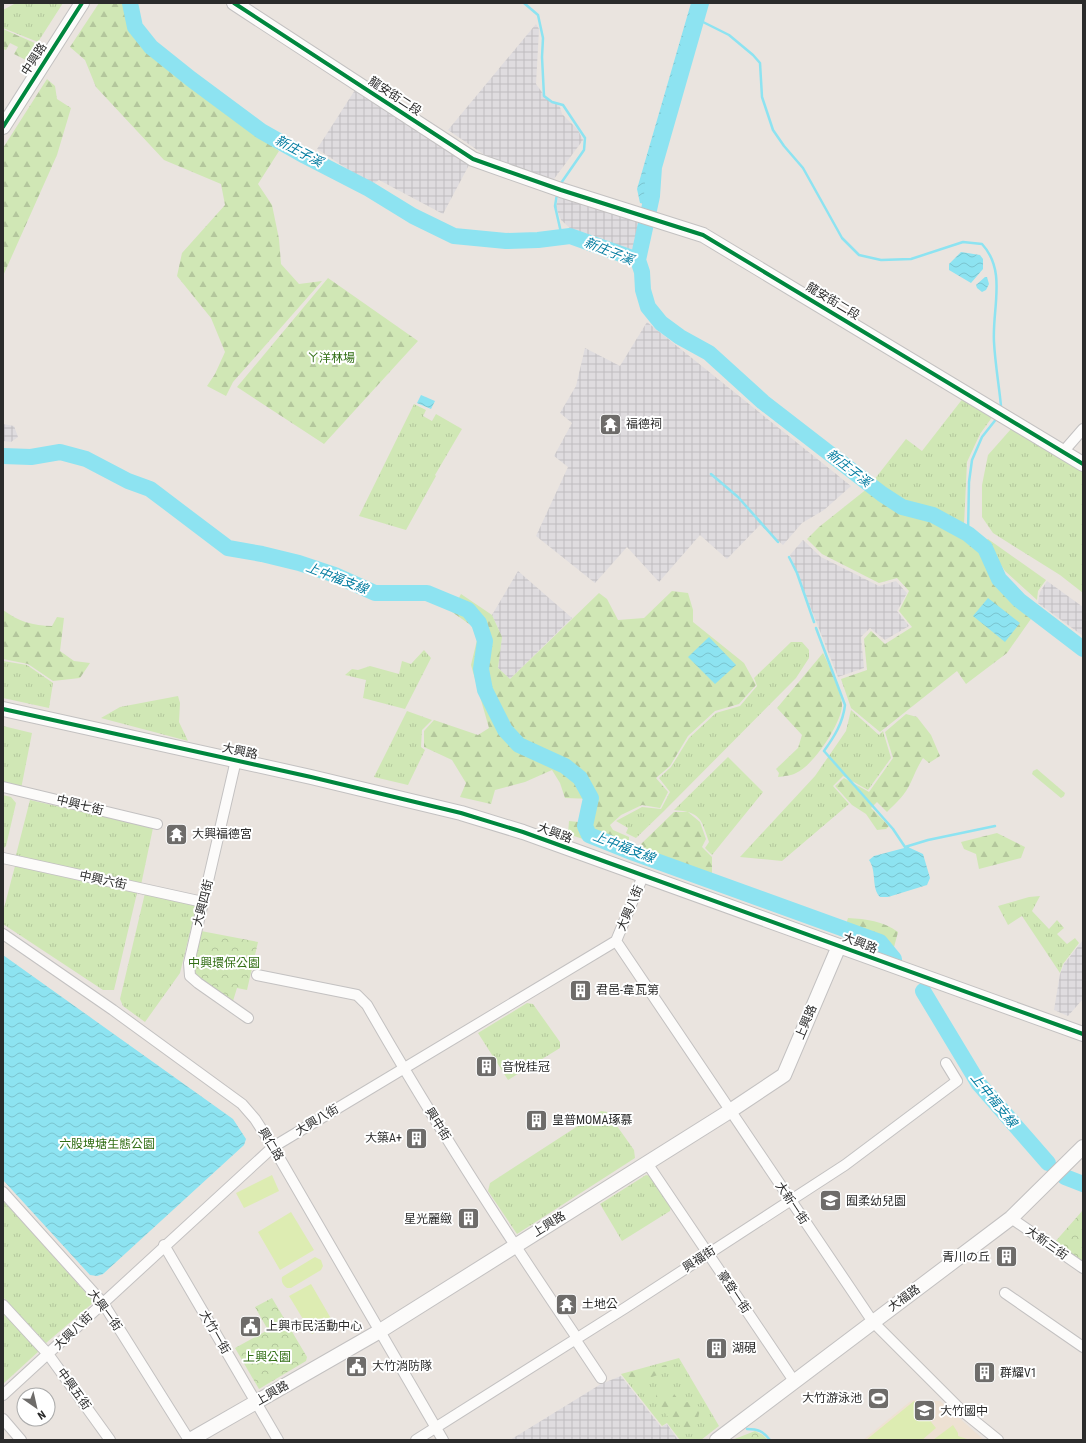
<svg xmlns="http://www.w3.org/2000/svg" width="1086" height="1443" viewBox="0 0 1086 1443" font-family="'Roboto Condensed','Noto Sans TC','Noto Sans JP',sans-serif">
	<defs>
		<pattern id="industrial-grid" width="8" height="8" patternUnits="userSpaceOnUse"><rect width="8" height="8" fill="#dfdcdf"/><path d="M0 4h8M4 0v8" fill="none" stroke="#c0bdc0"/></pattern>
		<pattern id="grass-tufts" width="24" height="20" patternUnits="userSpaceOnUse"><rect width="24" height="20" fill="#d0e7b5"/><path d="M3 7l-1-3M5 7V3M7 7l1-3M15 17l-1-3M17 17v-4M19 17l1-3" fill="none" stroke="#b3c69c"/></pattern>
		<pattern id="forest-firs" width="22" height="20" patternUnits="userSpaceOnUse"><rect width="22" height="20" fill="#d0e7b5"/><path d="M5 1l3.5 6h-7zM16 11l3.5 6h-7z" fill="#b3c69c"/></pattern>
		<pattern id="park-crowns" width="20" height="18" patternUnits="userSpaceOnUse"><rect width="20" height="18" fill="#d0e7b5"/><path d="M2 6a3 3 0 1 1 6 0M12 15a3 3 0 1 1 6 0" fill="none" stroke="#b3c69c"/></pattern>
		<pattern id="water-waves" width="16" height="10" patternUnits="userSpaceOnUse"><rect width="16" height="10" fill="#8de3f1"/><path d="M0 5q4-4 8 0t8 0" fill="none" stroke="#7ac3cf"/></pattern>
	</defs>
	<rect width="100%" height="100%" fill="#eae4df"/>
	<path fill="url(#industrial-grid)" d="M536 24 539 29 536 84 547 99 555 102 560 107 562 114 578 130 583 140 554 179 492 160 448 130Z
		M355 90 469 165 443 214 379 180 372 185 317 149Z
		M559 194 645 222 633 253 572 230 561 220 556 207Z
		M647 322 851 486 824 510 802 523 783 545 760 525 727 559 700 535 659 582 627 547 595 583 536 536 568 467 554 456 572 423 560 413 576 386 585 348 620 366Z
		M3 424 14 426 18 437 11 442 3 441Z
		M803 540 821 557 879 586 896 581 907 593 897 611 909 626 885 640 870 628 861 637 864 668 838 677 790 555Z
		M518 571 572 618 510 679 498 668 502 637 492 615Z
		M1047 581 1083 607V636L1038 603 1040 592Z
		M1083 940V999L1068 1016 1054 1010 1060 974 1064 964Z
		M621 1376 661 1427 667 1424 678 1440H510L601 1384Z"/>
	<path fill="#eee1d3" d="M912 1400 940 1401 984 1440H863Z"/>
	<path fill="url(#grass-tufts)" d="M16 3H63L38 42 3 28V10Z
		M964 397 993 416 980 434 967 462 964 525 935 509 902 501 874 480 906 439 922 451Z
		M414 404 426 410 423 416 432 421 436 414 462 429 435 475 436 476 406 530 359 516Z
		M1011 429 1083 471V593L1060 575 993 533 982 517V485L988 455Z
		M988 539 1046 580 1038 591 1037 600 1005 571 985 541Z
		M791 642H802L809 650V658L796 678 664 811 636 838 626 833 628 828 616 821 642 807 661 809 670 792 659 778 671 767 689 738 716 713 740 706 757 686 754 678Z
		M424 650 431 658 405 709 363 698 366 680 345 675 352 669 358 670 370 666 399 674 402 661 411 664Z
		M3 661 27 665 53 683 49 708 3 698Z
		M178 696 180 703 179 722 188 741 101 718 120 707Z
		M851 710 879 735 883 731 891 758 868 790 843 776 833 786 849 804 782 861 740 857 815 776 846 731Z
		M407 711 432 720 422 730 421 747 425 750 408 785 374 777Z
		M3 726 32 733 21 789 3 785Z
		M728 757 763 792 712 855 705 848 709 842C701 819 701 812 674 810Z
		M3 795 11 797 16 803 6 846 3 849Z
		M30 800 153 828 141 885 16 855Z
		M15 866 137 893 114 990H103L3 924V912Z
		M145 893 197 904 180 973 145 1022 123 1006 120 999Z
		M1040 896 1032 911 1049 929 1057 920 1064 928 1057 934 1067 944 1075 938 1079 943 1063 964 1060 973 1022 916 1008 925 998 906 1029 897Z
		M527 1003 533 1004 560 1042V1048L508 1080 478 1033Z
		M601 1111 607 1112 634 1150 635 1158 517 1234 488 1191 490 1183Z
		M646 1175 651 1176 671 1205 670 1211 622 1241 600 1204Z
		M3 1200 94 1302 46 1343 3 1297Z
		M3 1311 39 1351 3 1384Z
		M679 1358 719 1426 701 1440H680L667 1423 662 1426 621 1374Z"/>
	<path fill="url(#forest-firs)" d="M99 3H124L132 34 149 53 185 83 279 151 258 184 272 205 279 239 281 264 299 284 322 281 233 382 226 396 207 386 215 374 225 352 211 318 177 276 182 253 225 205 221 184 164 160 96 87 85 60 70 47Z
		M3 29 37 44 26 60 14 54 18 47 10 43 6 50 3 49Z
		M47 79 55 86 57 99 71 108 57 155 3 276V148Z
		M328 278 418 341 324 444 237 387Z
		M868 488 899 512 933 521 965 539 978 551 997 584 1019 607 1033 616 1007 653 966 684 957 671 880 732 851 708 841 679 867 670 864 639 871 631 885 644 912 627 899 611 909 591 897 578 879 583 822 554 807 539 819 527Z
		M672 591 688 593 693 610V622L744 663 756 685 739 704 715 711 688 736 670 766 656 778 668 792 660 808 642 805 621 815 610 825 613 830 629 837V842L619 851 568 834 569 821 589 823 593 799 565 798 560 783 552 770 525 782 495 790 491 804 460 797 466 783 452 760 424 747V731L434 720 478 735 489 728 471 665 477 640 472 626 452 612 461 594 492 615 502 637 498 668 510 679 599 593 607 599 618 620 644 618Z
		M3 610C18 621 33 626 52 626L57 617 64 618 60 651 74 661 90 663 80 678 53 681 28 664 3 659Z
		M823 653C828 663 843 695 842 706 841 724 813 766 796 773 791 776 784 776 778 777L779 773 776 769 798 748 802 735 777 708Z
		M906 714 917 717 931 735 940 756 929 763 923 758C918 766 915 773 911 782 906 794 896 803 887 812L877 802 871 808 889 826 886 829 877 830 866 814 852 805 835 786 844 778 869 792 893 758 885 732Z
		M1037 769 1065 793 1064 796 1061 798 1032 774 1033 771Z
		M674 812H688L700 822 706 839 702 847 712 857V878L636 851 640 845Z
		M997 833 1025 847 1021 858 979 869 976 854 964 849 961 842Z
		M848 918C866 919 883 921 898 932L893 951 844 931Z
		M666 1365 669 1371 632 1384 626 1379 628 1373Z
		M671 1390 681 1403 695 1401 700 1409 695 1433 687 1434 679 1425 669 1418 656 1402V1391Z"/>
	<path fill="url(#park-crowns)" d="M201 931 258 942 247 990 237 988 233 1001 225 998 197 978 193 970Z
		M1083 1210V1263L1054 1243Z
		M272 1298 307 1357 306 1361 259 1389 235 1348 268 1330 255 1307Z
		M755 1431 763 1435 768 1440H732Z"/>
	<path fill="#ddecb2" d="M272 1175 279 1191 244 1208 236 1193Z
		M291 1212 314 1250 280 1270 258 1232Z
		M315 1257 321 1260 323 1266 321 1270 291 1288H287C283 1285 281 1282 282 1277Z
		M311 1284 333 1322 312 1334 289 1296Z
		M914 1401 936 1428 922 1440H866Z
		M953 1425 958 1433V1436L970 1440H933Z"/>
	<path fill="url(#water-waves)" d="M691 3H702L650 166 647 192 650 205 640 203 637 189Z
		M961 252 980 255 983 259V269L971 283 949 270V264Z
		M985 277H987L989 284 986 290 982 292 977 288 976 285Z
		M421 395 435 401 431 409 417 403Z
		M988 598 1020 623 1005 642 973 616Z
		M709 637 736 665 715 684 688 657Z
		M908 847 923 854 930 878 927 885 888 897H880C871 888 877 871 869 860L874 856Z
		M3 955 233 1119 246 1139 244 1145 103 1274 97 1276 90 1275 3 1180Z"/>
	<g fill="none" stroke-linecap="round" stroke-linejoin="round">
		<path stroke="#8de3f1" stroke-width="2.5" d="M524 3 538 15 543 38 542 57 544 96 552 102 563 105 585 138 584 150 559 186
			M697 19 729 35 753 55 760 63 762 97 773 130 784 146 803 168 842 238 859 255 881 260 911 259 963 242 982 244C1007 271 992 308 994 342 995 363 999 385 1001 406L1000 410
			M557 194 555 206 562 237
			M711 474 738 497 778 542
			M968 534 969 482 972 460 982 437 997 418
			M789 557 797 573 814 622
			M816 628 845 705C843 723 834 737 824 751L893 829 905 847 928 840 995 826
			M747 1429C758 1429 763 1431 770 1440"/>
		<path stroke="#8de3f1" stroke-width="16" d="M130 3 135 27 151 47 191 79 261 131 305 156 369 189 413 216 454 236 506 241 538 240 570 236 638 260 642 272 643 290 648 307 661 323 680 337 709 353 763 402 882 494 902 507 933 515 968 534 985 548 999 579 1019 600 1083 649
			M638 260 652 196 654 167 701 3
			M3 456 31 457 60 452 86 459 128 481 150 489 228 548 262 554 299 563 335 575 375 593H427L468 610 479 623 485 641 481 669 485 690 505 730 519 745 565 766 580 778 591 798 585 826 589 835 634 853 880 942 894 959
			M923 991 979 1084 1048 1163
			M1065 1177 1083 1184"/>
		<defs>
			<path id="street" d="M1063 452 1083 429
				M236 760 189 963 190 976 198 983 248 1018
				M3 787 157 824
				M3 858 203 902
				M3 934 113 1010 242 1104 255 1119 273 1147 443 1440
				M616 941 873 1322 961 1410 998 1440
				M257 975 357 995 367 1005C432 1119 503 1229 577 1338
				M647 1163 794 1381
				M3 1192 103 1303 189 1440
				M1011 1218 1083 1268
				M164 1245 278 1440
				M1005 1293 1083 1347
				M3 1305 48 1354 110 1440
				M575 1339 601 1378
				M3 1395 273 1147 616 941 643 876
				M3 1419 21 1440
				M416 1440 625 1308 845 1165 957 1081 946 1063"/>
			<path id="secondary" d="M234 3 473 159 561 190 703 235 1083 464
				M3 127 82 3
				M3 709 311 777 461 813 523 832C709 900 896 967 1083 1034
				M190 1440 380 1331 730 1111 784 1075 839 946
				M717 1440 1011 1218 1083 1147"/>
		</defs>
		<use href="#street" stroke="#c3c1c1" stroke-width="12"/>
		<use href="#secondary" stroke="#c3c1c1" stroke-width="16"/>
		<use href="#street" stroke="#fcfbfa" stroke-width="10"/>
		<use href="#secondary" stroke="#fcfbfa" stroke-width="14"/>
		<defs>
			<path id="cycleway" d="M234 3 473 159 561 190 703 235 1083 464
				M3 127 82 3
				M3 709 311 777 461 813 523 832C709 900 896 967 1083 1034"/>
		</defs>
		<use href="#cycleway" stroke="#fff" stroke-width="6"/>
		<use href="#cycleway" stroke="#00873e" stroke-width="4"/>
	</g>
	<defs>
		<symbol id="temple-square" viewBox="-11 -11 22 22"><rect x="-9" y="-9" width="18" height="18" rx="4" fill="#6e6c6a" stroke="#fff"/><path d="M0-6L5-2H3V0L6.5 2.5H4V6H1.5V3h-3V6H-4V2.5H-6.5L-3 0V-2H-5Z" fill="#fff"/></symbol>
		<symbol id="building-square" viewBox="-11 -11 22 22"><rect x="-9" y="-9" width="18" height="18" rx="4" fill="#6e6c6a" stroke="#fff"/><path d="M-4-6H4V6H1V3H-1V6H-4ZM-2.5-4.3h1.7v1.8h-1.7ZM.8-4.3h1.7v1.8H.8ZM-2.5-1h1.7V.8h-1.7ZM.8-1h1.7V.8H.8Z" fill="#fff"/></symbol>
		<symbol id="school-square" viewBox="-11 -11 22 22"><rect x="-9" y="-9" width="18" height="18" rx="4" fill="#6e6c6a" stroke="#fff"/><path d="M0-5L7-2L0 1L-7-2ZM-4 1L0 2.5L4 1V4Q0 6-4 4Z" fill="#fff"/></symbol>
		<symbol id="civic-square" viewBox="-11 -11 22 22"><rect x="-9" y="-9" width="18" height="18" rx="4" fill="#6e6c6a" stroke="#fff"/><path d="M-.6-6.5H3V-4.5H.6V-3L4-1V1h2V6H-6V1h2V-1L-.6-3ZM-1.2 2.5V6h2.4V2.5Z" fill="#fff"/></symbol>
		<symbol id="stadium-square" viewBox="-11 -11 22 22"><rect x="-9" y="-9" width="18" height="18" rx="4" fill="#6e6c6a" stroke="#fff"/><path d="M0-5a6.5 5 0 1 0 0 10a6.5 5 0 1 0 0-10ZM-3.5-1.8h7v3.6h-7Z" fill="#fff"/></symbol>
	</defs>
	<g fill-rule="evenodd">
		<use href="#temple-square" x="598" y="412" width="25" height="25"/>
		<use href="#temple-square" x="164" y="822" width="25" height="25"/>
		<use href="#building-square" x="568" y="978" width="25" height="25"/>
		<use href="#building-square" x="474" y="1054" width="25" height="25"/>
		<use href="#building-square" x="524" y="1108" width="25" height="25"/>
		<use href="#building-square" x="404" y="1126" width="25" height="25"/>
		<use href="#school-square" x="818" y="1188" width="25" height="25"/>
		<use href="#building-square" x="456" y="1206" width="25" height="25"/>
		<use href="#building-square" x="994" y="1244" width="25" height="25"/>
		<use href="#temple-square" x="554" y="1292" width="25" height="25"/>
		<use href="#civic-square" x="238" y="1314" width="25" height="25"/>
		<use href="#building-square" x="704" y="1336" width="25" height="25"/>
		<use href="#civic-square" x="344" y="1354" width="25" height="25"/>
		<use href="#building-square" x="972" y="1360" width="25" height="25"/>
		<use href="#stadium-square" x="866" y="1386" width="25" height="25"/>
		<use href="#school-square" x="912" y="1398" width="25" height="25"/>
	</g>
	<g text-anchor="middle" dominant-baseline="central" stroke-width="4" stroke-linejoin="round" paint-order="stroke">
		<g font-size="12" fill="#2b2b2b" stroke="#fff">
			<text transform="translate(34 59) rotate(-57)">中興路</text>
			<text transform="translate(395 96) rotate(33)">龍安街二段</text>
			<text transform="translate(833 301) rotate(31)">龍安街二段</text>
			<text transform="translate(240 751) rotate(12)">大興路</text>
			<text transform="translate(80 805) rotate(14)">中興七街</text>
			<text transform="translate(555 833) rotate(20)">大興路</text>
			<text transform="translate(103 880) rotate(12)">中興六街</text>
			<text transform="translate(203 903) rotate(-76)">大興四街</text>
			<text transform="translate(630 908) rotate(-67)">大興八街</text>
			<text transform="translate(860 943) rotate(21)">大興路</text>
			<text transform="translate(806 1022) rotate(-67)">上興路</text>
			<text transform="translate(317 1120) rotate(-31)">大興八街</text>
			<text transform="translate(438 1124) rotate(58)">興中街</text>
			<text transform="translate(271 1144) rotate(59)">興仁路</text>
			<text transform="translate(792 1203) rotate(56)">大新一街</text>
			<text transform="translate(549 1224) rotate(-32)">上興路</text>
			<text transform="translate(1047 1243) rotate(35)">大新三街</text>
			<text transform="translate(699 1259) rotate(-33)">興福街</text>
			<text transform="translate(734 1292) rotate(56)">豪登一街</text>
			<text transform="translate(904 1298) rotate(-36)">大福路</text>
			<text transform="translate(105 1310) rotate(54)">大興一街</text>
			<text transform="translate(73 1331) rotate(-44)">大興八街</text>
			<text transform="translate(215 1332) rotate(60)">大竹一街</text>
			<text transform="translate(74 1389) rotate(54)">中興五街</text>
			<text transform="translate(272 1393) rotate(-30)">上興路</text>
		</g>
		<g font-size="12" fill="#316e14" stroke="#fff">
			<text x="331" y="358">ㄚ洋林場</text>
			<text x="224" y="963">中興環保公園</text>
			<text x="107" y="1144">六股埤塘生態公園</text>
			<text x="267" y="1357">上興公園</text>
		</g>
		<g font-size="12" fill="#2b2b2b" stroke="#fff" text-anchor="start">
			<text x="626" y="424">福德祠</text>
			<text x="192" y="834">大興福德宮</text>
			<text x="596" y="990">君邑-韋瓦第</text>
			<text x="502" y="1067">音悅桂冠</text>
			<text x="552" y="1120">皇普MOMA琢慕</text>
			<text x="402" y="1138" text-anchor="end">大築A+</text>
			<text x="846" y="1201">囿柔幼兒園</text>
			<text x="452" y="1219" text-anchor="end">星光麗緻</text>
			<text x="990" y="1257" text-anchor="end">青川の丘</text>
			<text x="582" y="1304">土地公</text>
			<text x="266" y="1326">上興市民活動中心</text>
			<text x="732" y="1348">湖硯</text>
			<text x="372" y="1366">大竹消防隊</text>
			<text x="1000" y="1373">群耀V1</text>
			<text x="862" y="1398" text-anchor="end">大竹游泳池</text>
			<text x="940" y="1411">大竹國中</text>
		</g>
		<g font-size="13" font-style="italic" fill="#027ca0" stroke="#fff">
			<text transform="translate(299 151) rotate(28)">新庄子溪</text>
			<text transform="translate(609 251) rotate(22)">新庄子溪</text>
			<text transform="translate(849 468) rotate(38)">新庄子溪</text>
			<text transform="translate(337 578) rotate(21)">上中福支線</text>
			<text transform="translate(624 847) rotate(21)">上中福支線</text>
			<text transform="translate(994 1100) rotate(51)">上中福支線</text>
		</g>
	</g>
	<rect width="1086" height="1443" fill="none" stroke="#2b2b2b" stroke-width="8"/>
	<g transform="translate(36 1407) rotate(146)"><circle r="19" fill="#ffffff" stroke="#aaaaaa"/>
	<path d="M0-3L7 15L0 10L-7 15Z" fill="#6e6c6a"/>
	<text y="-6" font-size="11" font-weight="bold" text-anchor="middle" fill="#2b2b2b">N</text>
	</g>
</svg>
